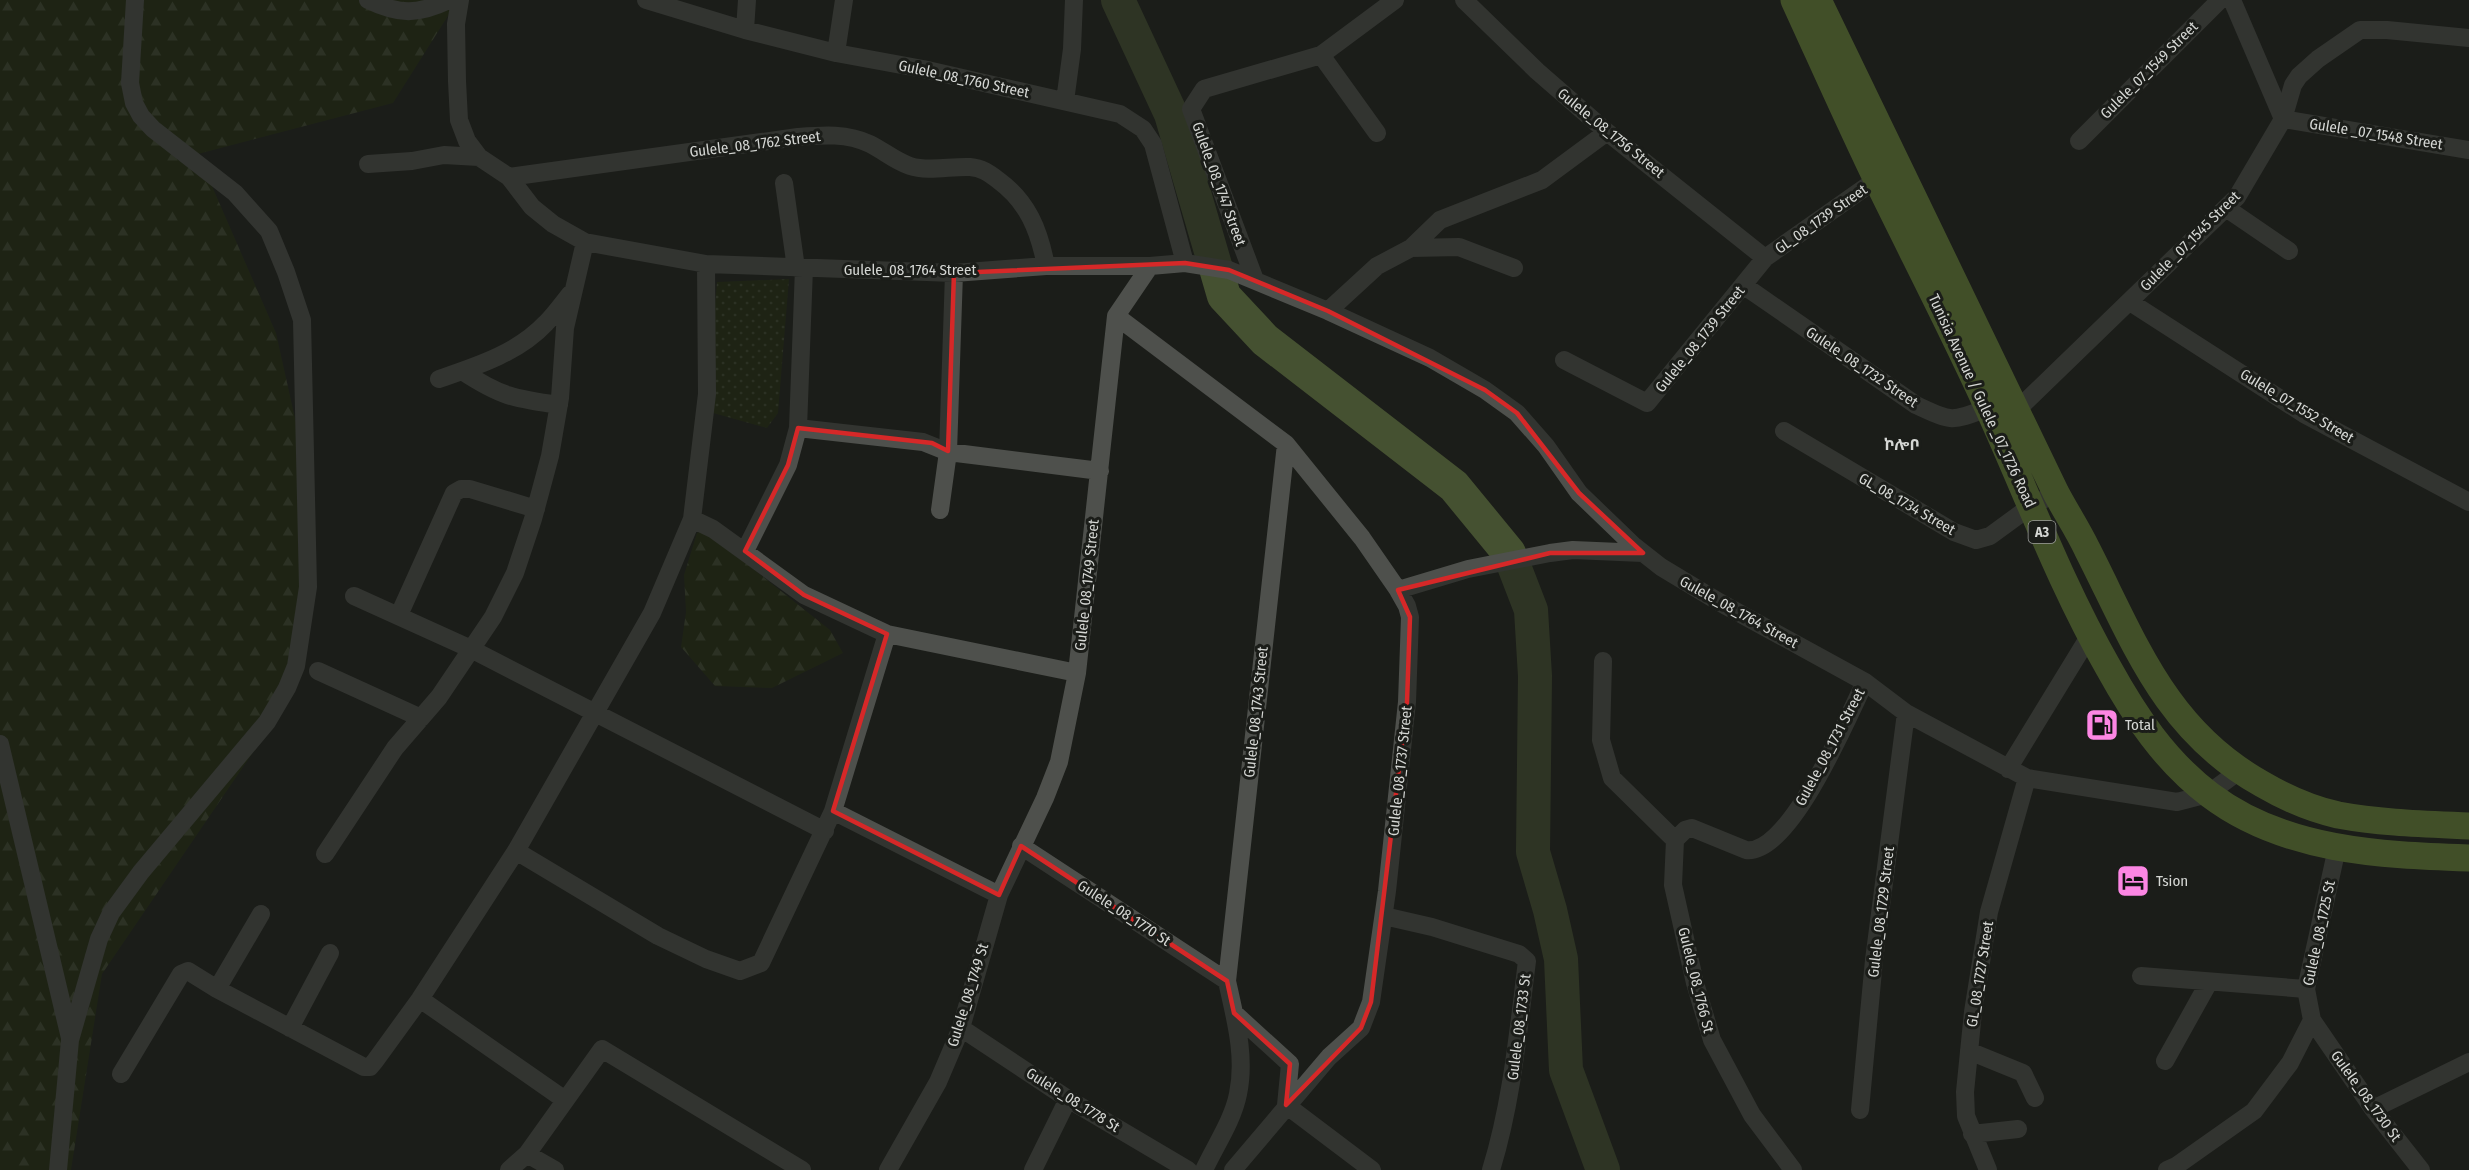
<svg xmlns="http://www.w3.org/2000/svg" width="2469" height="1170" viewBox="0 0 2469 1170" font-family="'Fira Sans Condensed','Noto Sans Ethiopic',sans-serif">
	<defs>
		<pattern id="grass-dots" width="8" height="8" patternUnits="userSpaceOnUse" patternTransform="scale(1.5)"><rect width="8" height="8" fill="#222c0f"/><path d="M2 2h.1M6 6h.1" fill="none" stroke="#414a31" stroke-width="1.8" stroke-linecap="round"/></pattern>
		<pattern id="forest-firs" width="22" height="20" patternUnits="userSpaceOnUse" patternTransform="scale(1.5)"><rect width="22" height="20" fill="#222c0f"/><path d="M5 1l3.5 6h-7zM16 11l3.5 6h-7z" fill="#414a31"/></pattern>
	</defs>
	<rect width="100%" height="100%" fill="#1b1d19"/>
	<path fill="url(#grass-dots)" d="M789 279 778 413 767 428 706 411 717 282Z"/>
	<path fill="url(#forest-firs)" d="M0 0H458L393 103 198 154 276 333 313 499 288 701 102 974 71 1170H0Z
		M704 530 830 630 843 653 772 688 715 686 681 647 686 612 684 575 697 533Z"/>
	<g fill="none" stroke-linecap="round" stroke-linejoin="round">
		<path stroke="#455131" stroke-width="34" d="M1118 0 1171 114 1224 296 1265 340 1454 486 1509 553 1531 610 1535 676 1533 852 1550 910 1561 959 1566 1070 1603 1170"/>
		<path stroke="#4e504c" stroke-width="18" d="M368 0C399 15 418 15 449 0
			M460 0 456 24 457 81 459 120 467 141 479 157 509 177 532 207 553 224 585 242 706 264 954 273 1046 266H1150L1185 263 1229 270 1328 311 1430 358 1485 390 1517 413 1546 446 1579 493 1633 545 1661 567 1719 602 1865 682 1906 713 2027 778 2177 802 2208 794 2239 771
			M646 0 745 30 836 53 923 69 1120 114 1143 129 1153 144 1185 263
			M1464 0 1537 71 1607 132 1765 258
			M2232 0 2283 119
			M745 30 747 0
			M836 53 844 0
			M1321 55 1377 133
			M1065 101 1072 49 1074 0
			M2283 119 2469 150
			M2079 141 2220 0
			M368 164 412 161 444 155 479 157
			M509 177 798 137C823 135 847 133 870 144 884 151 895 161 910 166 928 172 951 166 970 167 982 168 989 173 998 180 1028 202 1039 230 1046 266
			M784 183 796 268
			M2226 208 2289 251
			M1411 248 1459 247 1514 268
			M954 273 948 452 1100 471
			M1255 280 1191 109 1204 89 1321 55 1395 0
			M1743 285 1916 405C1953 422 1950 422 1988 408
			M2130 302 2304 414 2469 502
			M1328 311 1377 266 1411 248 1440 220 1542 180 1607 132
			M1116 316 1286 444 1362 538 1398 590 1407 606 1410 617 1407 702 1387 891 1371 1002 1361 1028 1329 1057 1233 1170
			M1564 360 1647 403 1765 258 1877 179
			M462 371C500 396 514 399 559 405
			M439 379C477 366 518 353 546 323 555 314 562 304 570 294
			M2016 411 2237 197 2283 119 2293 85 2299 76 2318 59 2360 30H2387L2469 38
			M798 428 923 442 948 452 940 510
			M1784 431 1954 532 1976 540 1990 536 2031 506 2056 493
			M692 519 713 529 804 595 887 634 1077 673
			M745 551 788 465 798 428 804 268
			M1398 590 1468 569 1550 553 1573 550 1643 553
			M354 596 471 649 825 831
			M399 615 454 493 461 489H470L536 509
			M1603 661 1601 740 1612 778 1675 840
			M318 671 421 718
			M0 744 70 1038
			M2008 769 2090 635
			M833 811 999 895
			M1675 840 1673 885 1695 983 1712 1040 1752 1115 1793 1170
			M1675 840 1685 830 1692 828 1746 850C1790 856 1848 716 1865 682
			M1021 846 1227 981
			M516 851 658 936 706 959 740 971 761 963 833 811 887 634
			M325 854 395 748 439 697 493 617 515 573 533 519 550 456 560 398 565 328 585 242
			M1384 916 1432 927 1519 954 1527 961C1518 1032 1512 1102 1491 1170
			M2141 976 2306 989
			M217 989 261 914
			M420 999 565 1100
			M1234 1013 1290 1064 1286 1105
			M2312 1020 2373 1109 2421 1170
			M290 1028 330 953
			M961 1028 1068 1099 1188 1170
			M1969 1051 2023 1073 2035 1098
			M2165 1061 2209 982
			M121 1074 181 974 188 971 217 989 364 1067H370L375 1061 420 999 516 851 652 613 692 519 707 394 706 264
			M1286 1105 1372 1170
			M2373 1109 2469 1062
			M1860 1110 1874 960 1906 713
			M1972 1134 2018 1129
			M527 1154 555 1170
			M58 1170 70 1040 99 939 111 913 141 872 267 722 287 688 296 666 308 587 302 320 286 272 269 231 235 193 153 129 141 116 134 103 130 83 135 0
			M509 1170 527 1154 602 1049 802 1170
			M888 1170 938 1082 961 1028 999 895 1045 798 1059 762 1077 673 1116 316 1150 266
			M1033 1170 1068 1099
			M1204 1170C1215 1146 1233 1120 1238 1094 1246 1056 1235 1018 1227 981L1286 444
			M1988 1170 1966 1116 1965 1092 1973 1012 1989 912 2027 778
			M2167 1170 2176 1166 2254 1111 2290 1063 2312 1020 2306 989 2337 848"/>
		<path stroke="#708c3b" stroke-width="27" d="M1794 0C1822 61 1849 122 1878 182 1915 258 1954 333 1989 410 2028 496 2061 585 2108 667 2135 716 2165 761 2210 795 2284 851 2380 855 2469 858
			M1818 0 2056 493C2066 512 2078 530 2087 549 2135 643 2165 730 2262 784 2286 798 2311 809 2338 815 2381 823 2425 824 2469 826"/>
	</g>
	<path d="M0 0H2469V1170H0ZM1185 263 1229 270 1328 311 1485 390 1517 413 1579 493 1643 553H1550L1398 590 1410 617 1407 702 1371 1002 1361 1028 1286 1105 1290 1064 1234 1013 1227 981 1021 846 999 895 833 811 887 634 804 595 745 551 788 465 798 428 932 443 948 451 954 273Z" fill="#1b1d19" fill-opacity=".55" fill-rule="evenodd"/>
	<path fill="none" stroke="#d62828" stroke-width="4.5" stroke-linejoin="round" d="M1185 263 1229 270 1328 311 1485 390 1517 413 1579 493 1643 553H1550L1398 590 1410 617 1407 702 1371 1002 1361 1028 1286 1105 1290 1064 1234 1013 1227 981 1021 846 999 895 833 811 887 634 804 595 745 551 788 465 798 428 932 443 948 451 954 273Z"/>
	<defs>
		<symbol id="fuel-square" viewBox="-11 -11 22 22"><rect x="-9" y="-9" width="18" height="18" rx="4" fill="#fc86e3" stroke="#1b1d19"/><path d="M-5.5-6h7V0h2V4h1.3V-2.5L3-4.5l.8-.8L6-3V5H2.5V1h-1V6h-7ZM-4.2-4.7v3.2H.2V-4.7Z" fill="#111"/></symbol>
		<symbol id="hotel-square" viewBox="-11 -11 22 22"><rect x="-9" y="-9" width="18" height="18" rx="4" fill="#fc86e3" stroke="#1b1d19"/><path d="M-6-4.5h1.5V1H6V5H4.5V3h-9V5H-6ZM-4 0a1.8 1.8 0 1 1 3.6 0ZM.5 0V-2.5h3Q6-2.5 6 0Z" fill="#111"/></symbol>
	</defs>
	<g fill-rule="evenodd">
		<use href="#fuel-square" x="2083" y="706" width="38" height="38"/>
		<use href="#hotel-square" x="2114" y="862" width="38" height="38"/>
	</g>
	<g text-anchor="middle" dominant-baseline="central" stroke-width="6" stroke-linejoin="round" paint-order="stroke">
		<rect fill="#1b1d19" stroke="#9d9f9c" stroke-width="1.5" x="2028.5" y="521" width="27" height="22" rx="4.5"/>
		<g font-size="14" font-weight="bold" fill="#d5d7d4">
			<text x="2042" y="532">A3</text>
		</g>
		<g font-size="15" fill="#d5d7d4" stroke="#1b1d19">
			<text transform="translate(2149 70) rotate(-45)">Gulele_07_1549 Street</text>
			<text transform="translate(964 79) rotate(12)">Gulele_08_1760 Street</text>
			<text transform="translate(1611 133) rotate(39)">Gulele_08_1756 Street</text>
			<text transform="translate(2376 134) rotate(9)">Gulele _07_1548 Street</text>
			<text transform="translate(755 144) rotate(-7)">Gulele_08_1762 Street</text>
			<text transform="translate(1219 184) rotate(70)">Gulele_08_1747 Street</text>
			<text transform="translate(1821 219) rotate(-35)">GL_08_1739 Street</text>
			<text transform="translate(2190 241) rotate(-45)">Gulele _07_1545 Street</text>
			<text x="910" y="270">Gulele_08_1764 Street</text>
			<text transform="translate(1700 339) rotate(-51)">Gulele_08_1739 Street</text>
			<text transform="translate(1862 367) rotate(34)">Gulele_08_1732 Street</text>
			<text transform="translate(1982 401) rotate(65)">Tunisia Avenue / Gulele _07_1726 Road</text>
			<text transform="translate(2297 406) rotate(31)">Gulele_07_1552 Street</text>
			<text transform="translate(1907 504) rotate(30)">GL_08_1734 Street</text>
			<text transform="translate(1087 585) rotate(-84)">Gulele_08_1749 Street</text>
			<text transform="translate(1739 612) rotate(29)">Gulele_08_1764 Street</text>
			<text transform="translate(1256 712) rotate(-84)">Gulele_08_1743 Street</text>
			<text transform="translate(1830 747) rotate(-62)">Gulele_08_1731 Street</text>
			<text transform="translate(1400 771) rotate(-84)">Gulele_08_1737 Street</text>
			<text transform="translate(1881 912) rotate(-83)">Gulele_08_1729 Street</text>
			<text transform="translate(1124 913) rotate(33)">Gulele_08_1770 St</text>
			<text transform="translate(2319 933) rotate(-78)">Gulele_08_1725 St</text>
			<text transform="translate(1980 974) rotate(-81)">GL_08_1727 Street</text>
			<text transform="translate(1696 980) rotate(76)">Gulele_08_1766 St</text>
			<text transform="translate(968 995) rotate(-73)">Gulele_08_1749 St</text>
			<text transform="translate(1519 1027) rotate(-83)">Gulele_08_1733 St</text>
			<text transform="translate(2366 1096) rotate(54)">Gulele_08_1730 St</text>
			<text transform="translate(1073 1100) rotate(32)">Gulele_08_1778 St</text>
		</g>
		<g font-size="15" fill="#d5d7d4" stroke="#1b1d19" text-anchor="start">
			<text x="2125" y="725">Total</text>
			<text x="2156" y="881">Tsion</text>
		</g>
		<g font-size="16" font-weight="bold" fill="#d5d7d4" stroke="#1b1d19">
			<text x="1902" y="444">ኮሎቦ</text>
		</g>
	</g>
</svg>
